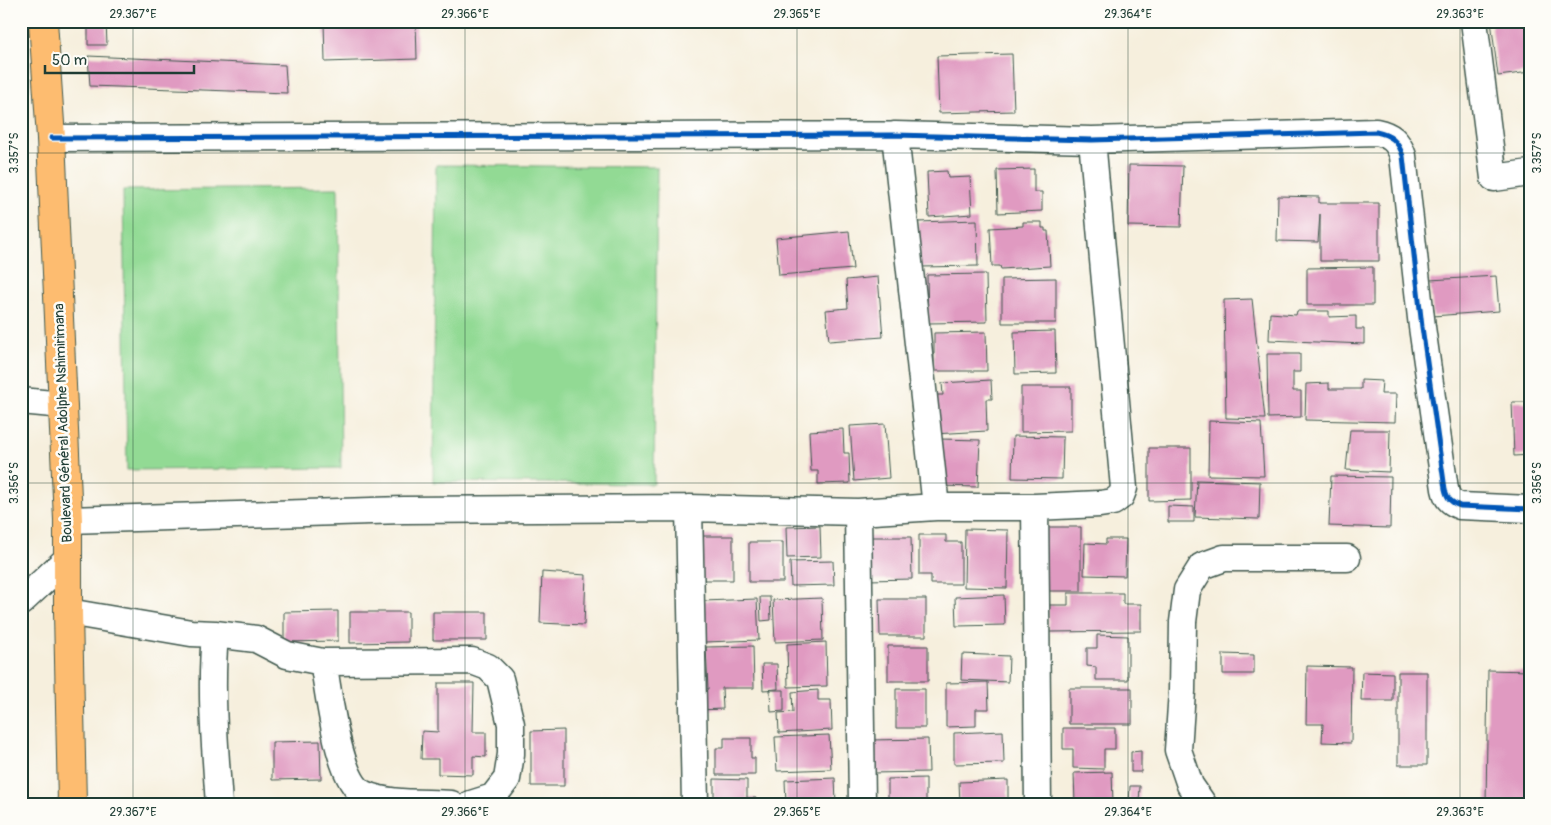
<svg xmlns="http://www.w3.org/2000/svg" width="1551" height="825" viewBox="0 0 1551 825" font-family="Pangolin,sans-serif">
	<rect width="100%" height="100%" fill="#fdfcf7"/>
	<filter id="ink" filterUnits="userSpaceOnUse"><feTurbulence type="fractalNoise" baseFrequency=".02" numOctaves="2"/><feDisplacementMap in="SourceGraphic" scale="10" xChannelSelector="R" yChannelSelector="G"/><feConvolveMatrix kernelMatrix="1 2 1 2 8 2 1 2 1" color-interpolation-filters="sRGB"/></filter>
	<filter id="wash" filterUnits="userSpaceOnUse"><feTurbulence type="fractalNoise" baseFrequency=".0096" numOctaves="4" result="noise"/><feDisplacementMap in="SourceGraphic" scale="20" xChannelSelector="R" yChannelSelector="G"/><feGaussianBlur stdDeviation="1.12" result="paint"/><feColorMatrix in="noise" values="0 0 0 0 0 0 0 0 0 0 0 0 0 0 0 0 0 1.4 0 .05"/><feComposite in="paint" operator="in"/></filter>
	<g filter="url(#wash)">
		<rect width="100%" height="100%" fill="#f6efdd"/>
		<path fill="#92da94" stroke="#588c64" d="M436 165 657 167 654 484 433 482Z
			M338 188 341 468 127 470 123 190Z"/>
		<g id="blocks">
			<path fill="#e09ac1" d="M88 21H106L107 45H88Z
				M173 21H228V23L173 26Z
				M324 21H416L417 59 325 62Z
				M1491 21H1530V72L1498 76Z
				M1012 54 1014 111 939 113 937 56Z
				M88 56 285 65 287 93 90 86Z
				M1129 165 1183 166 1181 227 1128 226Z
				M1034 169V192H1042V211L998 213 997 170Z
				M947 171 948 178 970 177 972 214 929 217 927 172Z
				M1278 196 1319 197V203H1379V261H1320V214L1318 242 1277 241Z
				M977 220 978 266 920 267 918 222Z
				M1023 222H1042V228H1045V231H1048L1050 266 1001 269 1000 266H992L990 228 1023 226Z
				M849 231 853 269 779 275 776 238Z
				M1373 267V305H1307V268Z
				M986 274 987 322 928 323 927 275Z
				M1496 276 1499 311 1433 316 1430 280Z
				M878 277 883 337 829 341 826 310 848 308 846 280Z
				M1056 278V323H1002V279Z
				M1252 299 1265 419 1226 418 1224 300Z
				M1297 311H1329V317L1356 316V329H1364V344L1269 340 1270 313 1296 315Z
				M1055 331 1056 373 1015 374 1014 332Z
				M986 332 987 371H934V333Z
				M1267 354H1300V372H1293V391H1301V417L1268 418Z
				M991 380 992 399H986L987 431 933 434 931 395H943L942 383Z
				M1361 380 1382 381 1381 394H1396L1395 422 1305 420 1306 384 1329 383V389H1361Z
				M1021 387H1071V431L1021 432Z
				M1512 402H1530V455L1514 456Z
				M1209 421 1261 423 1264 476 1208 475Z
				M885 424 889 478 854 481 850 426Z
				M843 429 844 453H849L850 483 818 484V471H811L809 431Z
				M1350 430H1390L1389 472 1346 470Z
				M1013 436 1063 437 1062 479 1012 478Z
				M940 439 980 440 978 487 939 486Z
				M1149 448H1191V500L1149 501Z
				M1331 476 1391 477 1390 528 1329 526Z
				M1197 480 1260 482 1259 519 1195 517Z
				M1168 506 1194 507V522H1168Z
				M820 526 821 557 787 558 786 527Z
				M1041 527H1081V591H1041Z
				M965 529 1008 530 1007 588 964 587Z
				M919 535H946V542H961V584H931V575H919Z
				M701 536H733V580H701Z
				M868 537H911L912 579 868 580Z
				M1106 539H1126L1125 576 1084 575 1085 543 1106 544Z
				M749 542H783V582H749Z
				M833 561 834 585 791 586 790 562Z
				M542 572 586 575 584 625 540 623Z
				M1068 593H1123V604H1141V631L1049 632 1048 605H1068Z
				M1004 595 1005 625 956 626 955 597Z
				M760 597H770L771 620 761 621Z
				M822 598 823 640 775 642 773 600Z
				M757 599 759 640 705 642 703 601Z
				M879 599H926V636H880Z
				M338 611V641L284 642V612Z
				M350 612H408V642L350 643Z
				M433 612H487V640H433Z
				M1097 635 1128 636V680H1096V667L1087 666V648H1097Z
				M826 642 827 686 788 687 787 644Z
				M753 646 754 688H722L723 709 696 710V690L708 689 706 647Z
				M888 646H928V681H888Z
				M962 654 1009 656 1008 682 961 680Z
				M1223 654 1254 655V674H1223Z
				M762 664H777L778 689 763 690Z
				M1307 666 1352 667 1351 743 1322 742 1323 724H1306Z
				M1488 670 1530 671V804H1486Z
				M1362 672 1393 673V701H1361Z
				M1398 672H1427V765H1398Z
				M988 682 989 709H976V726L946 727V683Z
				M438 683H474L473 732H486V757L473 756V775L438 774V759H421L422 731 438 732Z
				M1069 688H1132V724H1069Z
				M896 689H925V728H896Z
				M770 690H784V711L771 712Z
				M818 690V700H831L832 730 779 733 778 713 793 712 792 692Z
				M1063 728H1115V749H1104V769L1073 768V749H1063Z
				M564 730V786H531V731Z
				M1003 731 1004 763 954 764V733Z
				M829 735 831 769 777 771 775 737Z
				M724 738H751V758H755V775H716V748H724Z
				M928 739 929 772 871 773 870 740Z
				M320 741 321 779 272 780V742Z
				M1141 751V772H1131V752Z
				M1112 772 1113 804H1075L1074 773Z
				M835 778 836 804H786L785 780Z
				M926 778V804H888V779Z
				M714 779 747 780V798H756V804H714Z
				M1008 780V804H960L959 782Z
				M1130 786H1140L1139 804H1129Z
				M1308 801H1364V804H1308Z"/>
		</g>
	</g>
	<g filter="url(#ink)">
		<use href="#blocks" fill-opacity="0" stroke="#3f584d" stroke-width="1"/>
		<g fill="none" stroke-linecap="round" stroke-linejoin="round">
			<defs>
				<path id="minor" d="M1474 21 1494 178 1530 173
					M51 138 895 135 1092 140 1376 132C1391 135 1398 141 1403 156L1422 327 1445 489C1447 498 1450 502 1460 506L1530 509
					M21 401 63 405
					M936 507H1035L1100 504 1113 502 1121 496 1124 488 1092 140
					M1035 507 1038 804
					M689 508 695 804
					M858 512 862 804
					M68 520 404 510 689 508 858 512 936 507 895 135
					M21 602 67 559
					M68 612 191 633 215 634C210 691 215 748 219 804
					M215 634 256 639 287 655 323 662 472 661 488 667 500 679 511 724V754L507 779 493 797 471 804
					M323 662C329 691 337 780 364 794 388 805 425 802 451 804
					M1203 804 1190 785 1178 750 1182 691 1183 622 1187 590 1202 566 1224 558H1347"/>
				<path id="major" d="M43 21 51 138 68 520V612L72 804"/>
			</defs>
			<use href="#minor" stroke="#3f584d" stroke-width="29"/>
			<use href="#major" stroke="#3f584d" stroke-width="30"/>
			<use href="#minor" stroke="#fff" stroke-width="26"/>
			<use href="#major" stroke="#fdbc6f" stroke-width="28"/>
			<defs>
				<path id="cycleway" d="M51 138 895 135 1092 140 1376 132C1391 135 1398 141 1403 156L1422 327 1445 489C1447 498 1450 502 1460 506L1530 509"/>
			</defs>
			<use href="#cycleway" stroke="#fdfcf7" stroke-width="8"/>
			<use href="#cycleway" stroke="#0057b8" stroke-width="5"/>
		</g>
	</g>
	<path fill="none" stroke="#1f3d34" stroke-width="1" stroke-opacity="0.45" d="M133 21V804M465 21V804M797 21V804M1128 21V804M1460 21V804M21 153H1530M21 483H1530"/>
	<g text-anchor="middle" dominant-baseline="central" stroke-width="5" stroke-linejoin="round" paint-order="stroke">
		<g font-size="14" fill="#1f3d34" stroke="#fdfcf7">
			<text transform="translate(63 423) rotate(-92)">Boulevard Général Adolphe Nshimirimana</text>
		</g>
	</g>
	<rect width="1551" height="825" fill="none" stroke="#fdfcf7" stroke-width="55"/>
	<path d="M45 65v8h149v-8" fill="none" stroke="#1f3d34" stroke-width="2.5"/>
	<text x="52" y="65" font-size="15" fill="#1f3d34" stroke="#fdfcf7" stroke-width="4" paint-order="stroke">50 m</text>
	<rect x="28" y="28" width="1496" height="770" fill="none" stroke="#1f3d34" stroke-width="2"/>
	<g font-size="12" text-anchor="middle" fill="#1f3d34">
		<text x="133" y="18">29.367°E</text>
		<text x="465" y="18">29.366°E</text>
		<text x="797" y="18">29.365°E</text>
		<text x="1128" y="18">29.364°E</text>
		<text x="1460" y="18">29.363°E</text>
		<text transform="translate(1537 153) rotate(-90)" y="4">3.357°S</text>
		<text transform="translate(14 153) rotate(-90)" y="4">3.357°S</text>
		<text transform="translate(1537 483) rotate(-90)" y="4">3.356°S</text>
		<text transform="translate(14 483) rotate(-90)" y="4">3.356°S</text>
		<text x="133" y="816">29.367°E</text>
		<text x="465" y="816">29.366°E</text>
		<text x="797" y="816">29.365°E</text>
		<text x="1128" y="816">29.364°E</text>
		<text x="1460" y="816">29.363°E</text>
	</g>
</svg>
